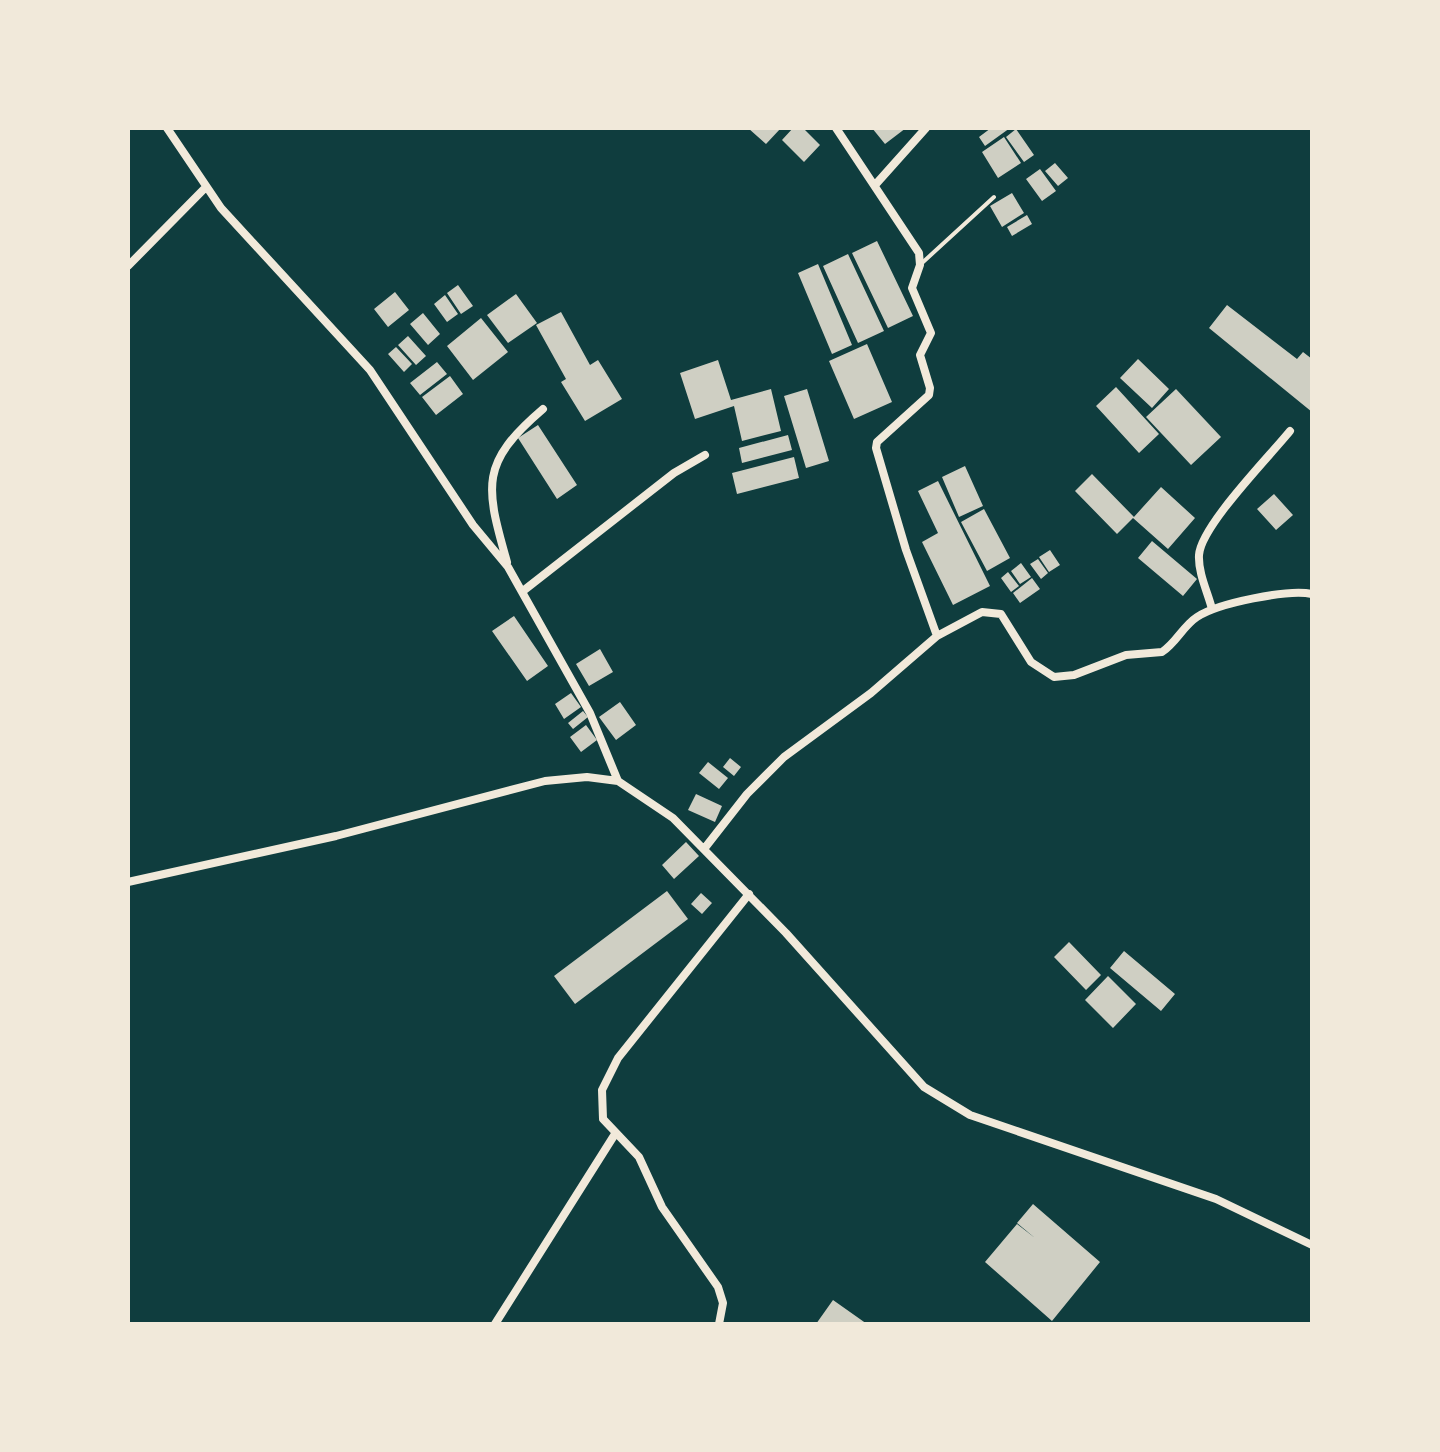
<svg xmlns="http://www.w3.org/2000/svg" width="1440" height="1452" viewBox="0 0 1440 1452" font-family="'Sofia Sans Condensed',sans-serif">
	<rect width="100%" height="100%" fill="#0f3d3e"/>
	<path fill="#cfcfc3" d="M748 128H781L766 144Z
		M793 128H803L820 145 804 162 782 140Z
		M872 128H906L885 144Z
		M991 128H1010L985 146 979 137Z
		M1016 129 1034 155 1024 162 1006 137Z
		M1004 137 1021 163 998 178 982 152Z
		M1055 163 1068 178 1058 186 1045 171Z
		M1040 169 1056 191 1042 201 1026 179Z
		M1012 193 1024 213 1002 227 990 206Z
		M1027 215 1032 224 1012 236 1007 227Z
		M877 241 913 316 888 328 852 253Z
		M848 254 884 331 858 343 823 266Z
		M818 264 852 345 832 354 798 273Z
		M458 285 473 306 461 314 447 293Z
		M395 292 409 310 388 327 374 309Z
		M516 294 537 323 508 343 487 315Z
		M445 295 458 314 447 322 434 304Z
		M1227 305 1297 359 1303 352 1312 359V412L1209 328Z
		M561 312 590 365 598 360 622 399 585 421 561 382 566 379 536 325Z
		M423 313 440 334 428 345 410 324Z
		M481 318 508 352 473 380 447 346Z
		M408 336 426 356 416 365 398 345Z
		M867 344 892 402 854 419 829 361Z
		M396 347 412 364 404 372 388 354Z
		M1138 359 1169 389 1152 408 1120 378Z
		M718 360 731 400 771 389 781 431 742 441 734 406 695 419 680 373Z
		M437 362 447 374 420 395 410 383Z
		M450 376 463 394 436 415 422 397Z
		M1116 387 1159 434 1139 453 1096 406Z
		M807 389 829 461 806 468 784 396Z
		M1176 389 1221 437 1191 465 1146 417Z
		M538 425 577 485 557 499 518 438Z
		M788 435 792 450 742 463 739 448Z
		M794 457 799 478 737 494 732 473Z
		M965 466 983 506 959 517 942 477Z
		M1092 474 1134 517 1117 534 1075 491Z
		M938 481 990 586 953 605 922 542 938 533 918 491Z
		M1161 487 1195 518 1168 549 1133 518Z
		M1274 494 1293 515 1276 530 1257 509Z
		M984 509 1010 558 987 571 961 522Z
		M1152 541 1197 579 1183 596 1138 558Z
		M1050 550 1060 565 1049 572 1039 557Z
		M1038 559 1048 573 1041 579 1030 564Z
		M1021 563 1031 577 1020 584 1011 571Z
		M1008 572 1019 586 1011 592 1001 578Z
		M1032 578 1040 589 1020 603 1013 593Z
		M514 616 548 666 527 681 492 631Z
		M600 649 613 672 589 686 576 664Z
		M571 693 581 707 564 719 555 704Z
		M620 702 636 725 616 740 599 717Z
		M583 711 588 717 573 729 568 723Z
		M586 725 597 740 581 752 570 737Z
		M730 758 741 767 734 776 723 767Z
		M708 762 728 778 719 789 699 773Z
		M696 794 722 806 715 822 688 810Z
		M686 842 699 856 674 879 662 865Z
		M667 891 688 919 575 1004 554 976Z
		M701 893 712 903 702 914 691 904Z
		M1069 942 1101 975 1086 990 1054 957Z
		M1124 951 1175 994 1161 1011 1110 968Z
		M1108 976 1136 1004 1113 1028 1085 1000Z
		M1033 1204 1100 1262 1052 1321 985 1262 1017 1224 1035 1238 1017 1223Z
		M833 1300 867 1324H816Z"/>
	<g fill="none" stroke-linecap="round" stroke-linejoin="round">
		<path stroke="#f1e9da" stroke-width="4" d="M922 263 994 197"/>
		<path stroke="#f1e9da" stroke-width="8" d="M167 128 221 208 370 370 473 525 508 567 590 713 618 781
			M836 128 919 253 920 265 912 288 931 333 920 355 930 388 929 395 877 442 876 448 906 550 937 636
			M876 184 926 128
			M128 266 205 188
			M507 562C485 485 480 463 543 409
			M523 591 674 473 705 455
			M1212 609C1208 593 1198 573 1199 555 1201 526 1269 457 1290 431
			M704 849 747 794 784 757 871 693 937 636 982 612 1001 614 1031 662 1054 677 1074 675 1126 655 1162 652C1176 643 1183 626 1197 617 1218 603 1288 589 1312 594
			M128 882 336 836 545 781 587 777 618 781 673 818 786 933 924 1087 970 1115 1216 1199 1312 1245
			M495 1324 615 1134
			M719 1324 723 1303 718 1287 662 1207 639 1157 603 1119 602 1090 618 1058 749 894"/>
	</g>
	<rect width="1440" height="1452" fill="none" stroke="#f1e9da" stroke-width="260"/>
</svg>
